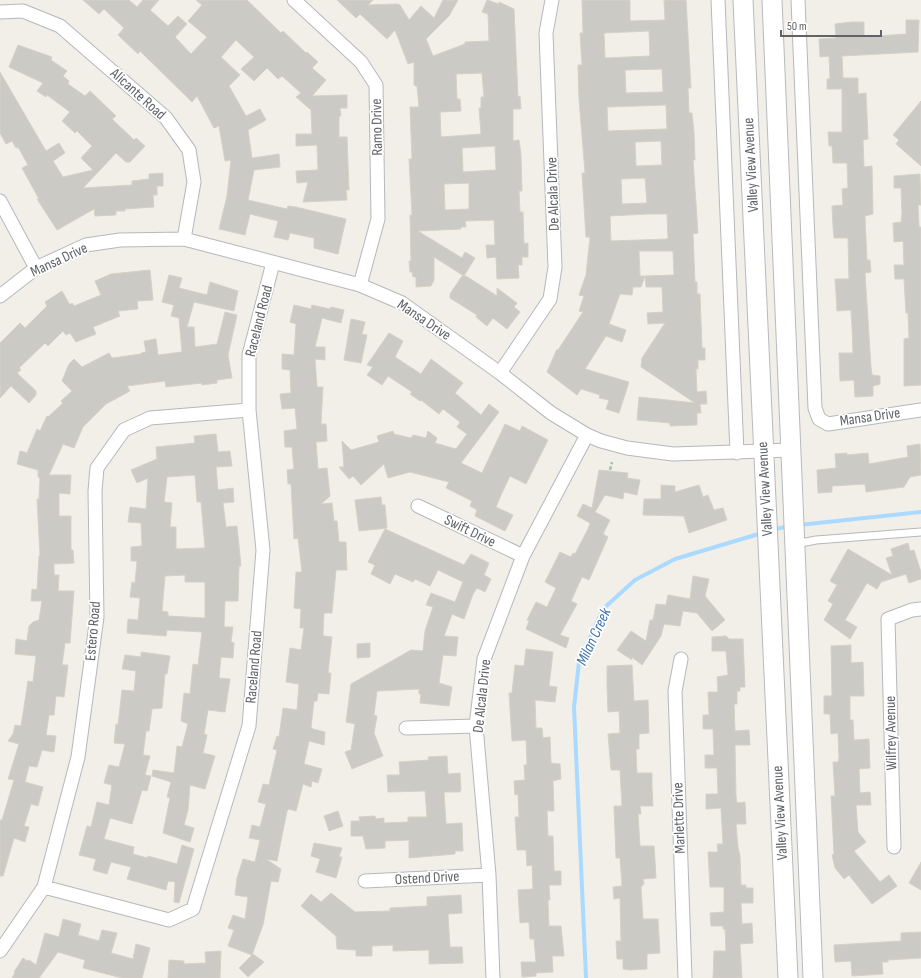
<svg xmlns="http://www.w3.org/2000/svg" width="921" height="978" viewBox="0 0 921 978" font-family="'Sofia Sans Condensed',sans-serif">
	<rect width="100%" height="100%" fill="#f1efe8"/>
	<g fill="none" stroke-linecap="round" stroke-linejoin="round">
		<path stroke="#aadaff" stroke-width="4" d="M799 525 921 512
			M772 530 789 526
			M586 978 574 707 579 662 603 609 635 580 675 559 762 533"/>
	</g>
	<path fill="#cccac5" stroke="#d6d1c6" fill-rule="evenodd" d="M83 0H129L137 7 143 0H159L150 10 168 26 178 16 187 24 175 37 191 54 207 37 188 21 202 5 196 0H247L281 33 283 31 306 53 307 52 318 62 312 68 326 80 312 96 347 95V108H340L341 116H339V137H347L349 190H346L347 200 303 202 308 182 297 183 296 171 318 170 317 145 296 146V134H312L311 110 296 97 301 93 282 76 278 79 267 68 254 81 241 69 254 57 236 40 221 57 240 75 229 86 246 116 260 109 266 120 248 130 252 158 279 154 280 167 254 170 248 200 287 209 288 206 296 207 346 219 338 254 314 248V238L290 233 288 240 274 237 278 221 250 214 245 235 219 229 227 196 231 160 225 161 219 126 214 128 197 96 192 102 140 51 138 54 118 35 124 28 104 9 99 14Z
		M337 0H373L368 5 397 4 400 5 409 20 421 6 434 18 443 0H458L449 16 426 39 433 56 465 44V42L489 41 488 14 482 12 487 0 499 4V2L514 9 518 97 520 96 521 109H513V141L519 140 521 154 522 191H519L520 212H523L524 244 528 243V257H522V265H518L519 278 497 279 496 257 487 258 486 245H495L494 220 465 221 466 227H461V229L418 231 462 258 465 252 475 258 464 276 434 257V280L431 286 416 287V277H413L412 272H410L409 261H411L410 215H412L409 159H412L410 107H419L417 86H415L414 84V62L408 64 395 30 387 39 360 14 356 18ZM482 73 484 97H481V108H479L481 134 441 137 440 112 461 111 460 99H457L456 74ZM495 146 496 170 463 172 462 148ZM469 183V209L445 210 444 184Z
		M582 0H630V21L665 20 664 0H686L691 88H688L689 113H692L694 132 695 160H693L698 233 693 234 695 282H697V294H700L702 348H705V360H698V369H696L697 392 706 391 707 404H700L701 413H697V425L670 426V423L637 420 639 397 695 403 641 367 642 358 665 323 648 324 647 313 663 312 662 287H646L645 276 674 275 673 251H639L640 276H645L641 287H633L632 295 620 294 609 324 626 330 622 342 606 336 585 369 629 382 619 413 606 409 609 400 599 398 600 395 581 389 577 395 547 372 557 349 558 350 583 312 579 311 584 296 579 295 586 275 590 237H586L582 173H585L579 99 578 65H582L580 33H583ZM649 31 650 56 605 58 604 33ZM662 69 663 92 626 93 625 70ZM666 105 667 129 608 131 607 107ZM661 141 662 165 636 166 635 142ZM645 178 647 203 622 204 621 179ZM647 214H667L668 239 611 241 610 216Z
		M906 20H919L918 52 842 56 843 78H858V94L866 93 868 139 863 140 864 167 872 166 873 214 865 216 867 260H870L871 272 865 273 871 367 872 375 880 376V384L873 386V396L855 397 854 380 840 381 839 353H853L852 327 851 310 837 311 836 293 835 279H849L848 238H834L833 226 832 206 843 205 842 189 848 188 847 163H833L832 146H829L828 132H842V89H827V79H830L829 56 820 57 819 39 836 38 835 24 851 22H864V37L906 34Z
		M18 45 52 57 51 60 67 71 63 76 69 81 68 84 85 96 90 91 116 116 112 119 134 140 136 138 145 146 130 162H126L116 153 83 188 132 185V181L149 179V174L163 173V186H157V195H153L154 207 125 209V211H116V215L95 216 94 209 57 230 37 199H39L22 168 28 165 18 147 16 148 12 141 6 144 0 133V72L46 151 59 143 65 153 53 161 63 177 93 170 81 158 92 146 77 131 75 133 62 121 70 112 47 95 46 97 37 91 43 83 9 67Z
		M921 101V166L896 144 899 140 893 135Z
		M920 174 921 205H918L919 227H921V385L904 386V339L909 338 908 313H906L904 279H895L894 265H904L903 241 894 242 893 223 901 222 902 213 901 188H894V176Z
		M150 270 153 300 137 301 138 309 118 311 120 316 93 327 96 334 76 342 70 333 66 335 63 331 48 346 45 343 19 368 21 370 17 373 36 391V395L29 403 11 386 0 398V343L20 323 25 328 47 306 45 302 62 291 70 305 72 303 74 306 101 295 95 281 111 274Z
		M169 275 182 278 179 288 207 295 210 282 238 291 234 311 194 302 187 327H194L195 347 217 344 225 312 237 315 228 355 232 378 217 380V383L202 385V383L166 387 165 381 127 386 130 391 106 404 83 427 74 448 63 444 49 475H71L70 494 59 493V516H71V550H73L74 563 54 564V575H59L58 591H74L70 643H65L62 665H68L66 682 64 697 56 696 54 715H49L46 735 56 736 54 752 42 750 37 767 29 766 25 782 43 787 38 806 31 804 24 826 29 827 25 842 14 838 3 876H0V820H2L14 780 8 779 19 744 8 741 13 734 15 725 21 726 28 681 33 682 36 656 15 654 16 639 27 641 29 626 33 622 39 620 42 601H31L32 589 37 590 39 556H40L37 499H39L40 478 38 477V470L17 464 20 451 27 453 37 429 40 431 47 416 48 417 63 403 61 401 72 391 62 381 69 364 74 359 82 367 109 353 112 358 141 354V353L146 352 144 341 156 339 158 355 182 352 179 318 171 316 174 305 162 302Z
		M462 276H466L497 296V288L517 303 514 307 520 312 507 329 493 318 487 326 476 317 477 315 450 298V294Z
		M294 305 311 309 312 305 330 309 331 307 344 310 341 323 322 318 315 347H325V360L315 359 317 387H323L321 424H326L327 441 316 442 318 469 327 468 330 496 321 504 332 503 334 521H337L339 542H346L347 570H336L332 613H324L323 634 324 636 332 637 328 673H331L329 694 318 693 317 701H314L311 727 313 729 325 732 324 745 309 741 304 764 322 769 318 783 312 781 311 787 303 784 296 811 289 809 287 811 277 861 266 859 281 869 278 882 271 881 263 925 252 955 228 946 234 930 228 928 233 915 245 919 248 897 235 895 237 878 243 859 255 862 260 840 249 838 252 825 260 827 266 804 258 802 263 784 269 785 277 750 273 749 277 736 279 737 283 708 297 710 299 684 286 682 290 648 301 650 304 628H300L301 609 294 608 296 572H302L298 538 294 539 291 484H288L287 470 294 469 292 447H285L284 431 297 429 295 408 282 409 280 394 291 393 290 370 282 369V354L294 355 296 324 290 322Z
		M351 319 365 322 362 334 367 335 361 363 344 360Z
		M389 333 403 341 395 357 421 374 431 359 463 383 455 393 481 415 489 404 499 412 461 463 482 473 505 424 520 431 522 426 548 440 526 484 510 476 501 495 496 507 513 515 505 531 475 516 477 510 470 506 472 501 446 488 449 482 410 472 388 478 384 464 361 485 353 476 349 479 339 467H344L342 441 351 450 379 442 377 436 393 431 394 434 411 438 413 435 426 438 428 431 437 438 435 443 456 449 467 434 457 427 460 422 443 409 439 414 421 400 420 401 410 394 412 392 388 376 382 385 367 375 373 367 367 365Z
		M216 434 218 452 230 451 232 466 216 467 218 490 233 488 234 502 223 503 226 527 237 526 241 566H239L238 601H225L224 627H233L231 642 234 643 233 658 221 657 219 678 230 679 225 712 208 710 204 734 207 735 203 753 215 756 205 789 190 785 188 810 184 825 194 828 190 842 163 833 170 798 167 797 171 782 152 776 153 770 174 773 177 746 182 747 188 724 181 721 184 693 190 694 193 664 198 665 202 632 167 630 166 636 127 633 128 619 138 620 140 598 130 597 132 582 135 583 137 561H131V547L142 546 141 523 128 522 130 507 146 509 148 478 137 483 131 470 157 459 156 447 195 443 194 436ZM195 475 197 502H201L205 548 176 549V527H170L172 503 164 502 167 477ZM185 575V582H205V618L168 616V612L162 611 165 576Z
		M920 444 921 475 910 477 904 487 866 492 865 484 832 486V492L818 493 817 470 836 468 835 454 847 453V455L868 453 869 464 908 457 907 446Z
		M599 470 628 473 627 478 640 480 637 495 624 492 623 499 605 495 595 512 610 520 603 534 608 537 589 580 582 577 571 601 577 604 560 635 569 638 566 648 526 629 529 621 527 620 536 602 547 607 556 588 545 582 560 552 571 557 573 553 575 554 588 529 590 523 577 516 583 504 592 508Z
		M661 485 675 486V492L699 485 703 497 708 495 714 510 723 508 727 520 689 533 684 516 643 515 644 499H661Z
		M381 497 382 505H385L387 528 359 531 355 500Z
		M385 529 464 565 471 554 489 563 484 575 491 579 485 592 477 588 473 594 464 619 452 614 444 636 458 637 456 656 443 655 439 683 452 687 449 706 420 703 421 694H419V689L377 691 374 715 377 716 374 733 383 756 352 769 345 752 351 750 355 724 346 722 351 684 411 650 423 651 425 631 433 607 426 605 431 593 455 602 463 582 438 570 430 586 415 579 413 582 395 574 390 584 371 574 375 565 368 562Z
		M908 543 910 551 914 550 921 572V579L909 583 906 574 881 582 877 589 867 583 845 620 857 627 850 639 824 620 833 604 828 601 837 585 830 581 848 549 892 575 886 558 893 556 891 549Z
		M693 576 709 579 705 596 725 620 712 631 697 613 683 611 680 626 664 624 661 636 642 665 632 657V660L617 650 631 631 646 641 650 620H653L656 604 666 605 668 595 690 599Z
		M726 636 729 639H743L745 687H740V691H737V704H734L735 731 749 730 750 745H735L736 796 737 803 745 802 746 824H736L738 847 740 856 741 885H746V888H753V903H741L742 924 752 923 753 943 740 944 742 978H713L714 951H726L725 929H723V926H711L710 913 724 912V887H710L708 852H718L717 844H723L721 808 706 809V794H718L717 768H705V755H714L713 729H703V715H709L708 692H718L717 677 728 675 726 651H712V637Z
		M370 643V657L357 658V644Z
		M851 645V663L863 662 864 696H850V720H853L854 740 869 739 870 768 859 769 860 793 870 792 871 805H856L858 832 866 842 854 851 880 882 889 875 897 886 872 904 849 875 844 879 835 868 832 855 834 854 831 796H835L833 762H838L839 758 838 733 831 734 830 714H824V696H832L831 646Z
		M526 649 553 652 549 686 557 687 555 702 535 700 536 728H542L543 738 550 737 551 763 560 764 561 779 553 781 554 811H547L548 836H553L554 871H561V885H549L550 900H548L549 926H561L564 956H552L553 972 536 973V976L522 977 521 962H536L534 939H530L529 922 520 923 519 908 518 890 533 889 532 865 527 866 526 850H517L515 817H519L518 794 515 795 514 781 525 780 524 765H527L526 740 512 741 509 693H512L515 665 524 666Z
		M141 652 170 656 167 674H165L162 708 152 709 149 731H146L143 755 150 756 145 775 151 776 147 791 142 790 132 824 110 818 104 839 134 847 133 854 147 858 148 856 177 864 182 845 194 849 179 903 174 902 175 882 168 881 166 890 127 879 131 867 111 862 107 874 93 870 96 859 79 855 87 826 91 827 97 802 109 805 112 785 104 783 109 765 119 767 125 744 114 743 116 724 118 725 122 690 134 691 136 671 122 669 125 655 141 657Z
		M632 665 634 701 648 700 649 733 639 734V749H636L637 773H652V787L653 806H640L641 814H638L640 846H654L655 860 656 878 643 879 644 884 641 887 643 919H658L660 953 647 954V969L630 970 623 969V959H617L616 941H621L620 898 614 899 613 887 622 886 620 858H616L614 806H622L620 770H611L608 734 620 733 619 711 608 712 607 685V666Z
		M447 756 448 774 460 773 461 789 460 792H444L446 824 462 823 463 851H455V854L409 858V840L385 841V848L366 849 363 836H351V821H360L359 817 375 816 376 819 384 818V823L408 822V817H427L425 791 388 792 387 775H400L399 762 429 760 428 757Z
		M338 811 343 826 329 831 324 816Z
		M314 843 342 848 339 857H342L336 878 316 872 320 859 311 856Z
		M921 862V890L909 883Z
		M331 893 355 912 390 911V908L427 906V897L461 895 462 913 448 914 450 947H462L463 963 429 964V950L393 951V945L372 946V956H356V950L337 949 336 936 301 906 311 894 321 902Z
		M63 919 81 924 78 935 99 941 102 930 117 933 111 953 133 959 136 944 150 948 142 978H122L83 968 85 960 58 952 39 978H12L15 973 14 972 23 958 27 961 29 960 36 965 45 933 59 937Z
		M921 932V958L888 960V962H882L883 974 852 976 851 961 835 962 834 945 901 941V933Z
		M221 951 220 978H168L169 960 184 961V964L206 963 205 952Z
		M253 954 264 962 248 977 239 968Z"/>
	<g fill="none" stroke-linecap="round" stroke-linejoin="round">
		<defs>
			<path id="lane" d="M796 544 816 540 921 532"/>
			<path id="street" d="M294 0 361 62 376 85 378 219 360 285
				M718 0 737 453
				M798 0 815 408 819 419 828 424 921 410
				M0 12 23 11 60 26 166 118 189 150 194 182 184 239
				M0 201 36 268
				M0 296 36 268 86 245 120 240 184 239 360 285 402 303 500 373 551 413 587 435 601 441 627 448 673 454 790 450
				M500 373 550 299 555 267 546 33 552 0
				M418 506 523 556
				M681 659 675 691 685 978
				M406 728 476 726
				M894 847 888 619 912 610 921 609
				M365 881 489 875
				M44 887 169 920 193 909 249 726 263 550 249 410V355L273 263
				M0 951 44 887 78 757 97 617 95 491 97 468 124 430 150 418 249 410
				M493 978 489 875 476 726 484 659 523 556 587 435"/>
			<path id="secondary" d="M743 0 788 978
				M772 0 813 978"/>
		</defs>
		<use href="#lane" stroke="#b5b8bc" stroke-width="9"/>
		<use href="#street" stroke="#b5b8bc" stroke-width="15"/>
		<use href="#secondary" stroke="#b6babf" stroke-width="21"/>
		<path stroke="#9cc7a9" stroke-width="2.5" stroke-dasharray="4 2" stroke-linecap="butt" d="M610 470 612 462"/>
		<use href="#lane" stroke="#fff" stroke-width="7"/>
		<use href="#street" stroke="#fff" stroke-width="13"/>
		<use href="#secondary" stroke="#fff" stroke-width="19"/>
	</g>
	<g text-anchor="middle" dominant-baseline="central" stroke-width="3.5" stroke-linejoin="round" paint-order="stroke">
		<g font-size="15" fill="#5f6368" stroke="#fff">
			<text transform="translate(138 94) rotate(42)">Alicante Road</text>
			<text transform="translate(377 127) rotate(-91)">Ramo Drive</text>
			<text transform="translate(751 165) rotate(-93)">Valley View Avenue</text>
			<text transform="translate(553 194) rotate(-92)">De Alcala Drive</text>
			<text transform="translate(59 260) rotate(-25)">Mansa Drive</text>
			<text transform="translate(424 320) rotate(34)">Mansa Drive</text>
			<text transform="translate(259 321) rotate(-76)">Raceland Road</text>
			<text transform="translate(870 417) rotate(-8)">Mansa Drive</text>
			<text transform="translate(765 489) rotate(-93)">Valley View Avenue</text>
			<text transform="translate(470 531) rotate(26)">Swift Drive</text>
			<text transform="translate(93 631) rotate(-85)">Estero Road</text>
			<text transform="translate(254 667) rotate(-85)">Raceland Road</text>
			<text transform="translate(482 696) rotate(-84)">De Alcala Drive</text>
			<text transform="translate(891 733) rotate(-91)">Wilfrey Avenue</text>
			<text transform="translate(780 813) rotate(-93)">Valley View Avenue</text>
			<text transform="translate(679 818) rotate(-92)">Marlette Drive</text>
			<text transform="translate(427 878) rotate(-3)">Ostend Drive</text>
		</g>
		<g font-size="16" font-style="italic" fill="#4174aa" stroke="#fff">
			<text transform="translate(594 637) rotate(-65)">Milan Creek</text>
		</g>
	</g>
	<path d="M781 30v6h100v-6" fill="none" stroke="#5f6368" stroke-width="2"/>
	<text x="787" y="30" font-size="12" fill="#5f6368" stroke="#ffffff" stroke-width="3" paint-order="stroke">50 m</text>
</svg>
